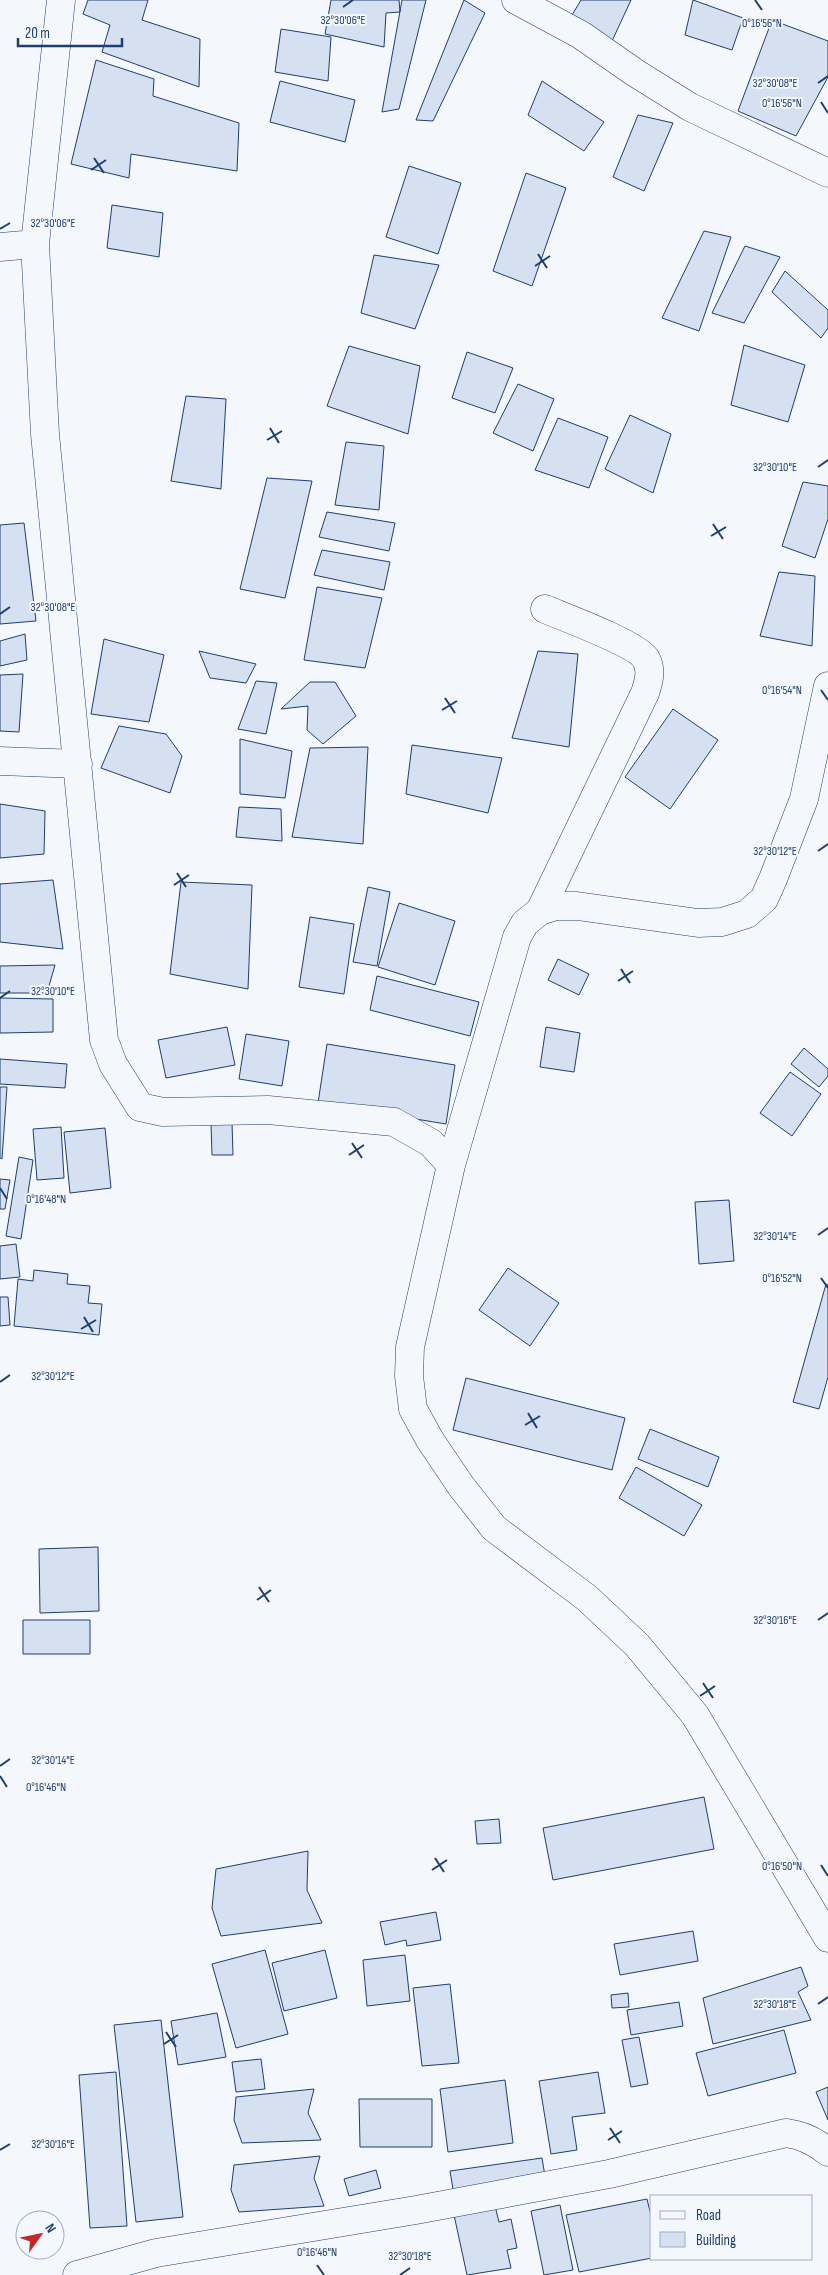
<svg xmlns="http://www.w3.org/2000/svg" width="828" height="2275" viewBox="0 0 828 2275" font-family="'Sofia Sans Condensed',sans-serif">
	<rect width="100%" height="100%" fill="#f4f7fb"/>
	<path fill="#d5e0f0" stroke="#1d3f73" d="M88 0H148L142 20 200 39 199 87 102 52 110 25 83 14Z
		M331 0H399L400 12 386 13 384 47 325 34Z
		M402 0H426L399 109 382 112Z
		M464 0 485 13 433 121 416 120Z
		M581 0H631L612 41 572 15Z
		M693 0 743 18 732 50 685 35Z
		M772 20 828 41V77L796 136 738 111Z
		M281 29 331 37 328 81 275 72Z
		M96 60 154 79 153 96 239 123 237 171 131 154 129 178 71 164Z
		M280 81 355 100 345 142 270 122Z
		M542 81 604 122 584 151 528 115Z
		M638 115 673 123 644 191 613 177Z
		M409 166 461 183 438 254 386 237Z
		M526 173 566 188 532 286 493 271Z
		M112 205 163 213 159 257 107 248Z
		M704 231 731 237 699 331 662 318Z
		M745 246 780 257 744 323 712 313Z
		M374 255 439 265 415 329 361 313Z
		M785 271 828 310V328L821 338 772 292Z
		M744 345 805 365 788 422 731 405Z
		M349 346 420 366 408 434 327 406Z
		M467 352 513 368 495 413 452 398Z
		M518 384 554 399 533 451 493 433Z
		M186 396 226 399 221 489 171 481Z
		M630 415 671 434 653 493 605 469Z
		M558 418 608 437 589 488 535 470Z
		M346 442 384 446 379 510 335 505Z
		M267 478 312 481 285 598 240 589Z
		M803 482 828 486V519L815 558 782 546Z
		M327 512 395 523 389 551 319 537Z
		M24 523 36 621 0 624V525Z
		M322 550 390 562 384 590 314 575Z
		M779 572 815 576 812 646 760 636Z
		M317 587 382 598 365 668 304 660Z
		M25 634 27 660 0 666V641Z
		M104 639 164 655 149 722 91 714Z
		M199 651 256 664 246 683 210 678Z
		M538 651 578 654 569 747 512 738Z
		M23 674 19 732 0 731V675Z
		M256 681 277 683 266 734 238 729Z
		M310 682H335L356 716 323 744 307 730 308 706 281 709Z
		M673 709 718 740 670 809 625 777Z
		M119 726 166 734 182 756 170 793 101 768Z
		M240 739 292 751 285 798 240 794Z
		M412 745 502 758 488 813 406 794Z
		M368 747 363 844 292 837 310 748Z
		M0 804 45 811 44 854 0 858Z
		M239 807 281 809 282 841 236 837Z
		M53 880 63 949 0 942V884Z
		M181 882 252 885 248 989 170 974Z
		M368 887 390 892 377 966 353 962Z
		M399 903 455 921 435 985 378 967Z
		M310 917 354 924 344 994 299 987Z
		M558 959 589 974 579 995 548 980Z
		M55 965 47 993H0V966Z
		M377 976 479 1002 470 1036 370 1010Z
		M0 998 53 999V1032L0 1033Z
		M227 1027 235 1065 166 1078 158 1040Z
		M546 1027 580 1033 574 1072 540 1067Z
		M246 1034 289 1041 282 1086 239 1079Z
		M327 1044 455 1065 446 1124 318 1103Z
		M804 1048 828 1069V1076L819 1087 791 1064Z
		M0 1059 67 1064 65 1088 0 1084Z
		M790 1072 821 1094 792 1136 760 1113Z
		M0 1087H7L2 1159 0 1158Z
		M232 1123 233 1155H212L211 1124Z
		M61 1127 64 1178 37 1180 33 1129Z
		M105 1128 111 1188 70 1193 64 1132Z
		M19 1157 33 1160 21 1239 6 1236Z
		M0 1179 10 1180 5 1209H0Z
		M729 1200 734 1261 699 1264 695 1202Z
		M16 1244 20 1277 0 1279V1246Z
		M508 1268 559 1303 530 1346 479 1310Z
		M34 1270 68 1274 67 1284 90 1286 88 1303 102 1304 99 1335 14 1326 18 1279 33 1281Z
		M826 1284 828 1285V1377L819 1409 793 1402Z
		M0 1297H8L10 1325 0 1326Z
		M466 1378 625 1418 612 1470 453 1430Z
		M650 1429 719 1457 708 1487 638 1459Z
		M636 1467 702 1505 684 1536 619 1498Z
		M98 1547 99 1611 40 1613 39 1549Z
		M23 1620H90V1654H23Z
		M704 1797 714 1849 553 1880 543 1828Z
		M499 1819 501 1843 477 1844 475 1821Z
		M308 1851 307 1890 322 1923 221 1936 212 1908 216 1869Z
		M436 1912 441 1940 407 1946 406 1940 385 1945 380 1922Z
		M693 1931 698 1961 620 1975 614 1944Z
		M265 1950 288 2034 236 2048 212 1964Z
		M325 1950 337 1998 284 2011 272 1963Z
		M405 1955 410 2001 367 2006 363 1960Z
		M801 1967 808 1986 798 1992 811 2020 713 2044 703 1998Z
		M450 1984 459 2063 422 2066 413 1988Z
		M628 1993 629 2007 612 2008 611 1995Z
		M679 2002 683 2026 631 2035 627 2010Z
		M217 2013 226 2057 178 2065 171 2021Z
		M161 2020 183 2217 136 2222 114 2025Z
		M784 2030 796 2073 708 2096 696 2053Z
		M639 2037 648 2084 631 2087 622 2040Z
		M261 2059 265 2089 236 2092 232 2062Z
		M116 2072 127 2226 90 2228 79 2075Z
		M598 2072 605 2113 572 2117 577 2150 551 2154 539 2081Z
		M505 2080 513 2143 448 2152 440 2089Z
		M828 2087V2120L816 2092Z
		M314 2089 308 2113 321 2140 242 2143 234 2120 236 2097Z
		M359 2099H432V2147H360Z
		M320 2156 314 2178 324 2206 239 2212 231 2190 234 2165Z
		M542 2158 546 2182 454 2195 450 2171Z
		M376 2170 381 2188 349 2196 344 2179Z
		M647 2199 652 2220V2258L579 2272 566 2215Z
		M560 2205 573 2270 544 2275 531 2211Z
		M495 2206 499 2222 511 2219 517 2248 507 2250 511 2268 467 2275 454 2215Z"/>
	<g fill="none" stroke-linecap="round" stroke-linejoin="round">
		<defs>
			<path id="street" d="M61 0 35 244 45 434 104 1040 113 1064 140 1107 163 1112 268 1110 394 1122 431 1143 451 1165
				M516 0 581 35 634 72 690 107 828 173
				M0 247 35 244
				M828 686 804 799 773 879 764 899 747 914 722 922 698 923 577 906H556L540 911 525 923 517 937 451 1165 410 1347 409 1376 413 1409 430 1440 461 1486 494 1528 587 1598 637 1645 695 1715 828 1938
				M0 761 78 764
				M540 911 645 693C649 681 652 670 646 659 637 644 564 617 545 609
				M77 2275 156 2253 416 2210 609 2174 786 2133C803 2135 815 2141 828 2152"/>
		</defs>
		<use href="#street" stroke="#1d3f73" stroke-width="29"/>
		<use href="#street" stroke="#f4f7fb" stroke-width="28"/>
	</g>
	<path fill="none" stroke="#1d3f73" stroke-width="2" d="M755 0 762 10M343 7 353 0M818 83 828 76M821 102 828 113M94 158 104 173M91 170 106 160M0 229 10 223M538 254 547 268M535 266 550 256M270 428 279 443M267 440 282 431M818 467 828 460M713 524 723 539M711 536 726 527M0 614 10 607M821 690 828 700M445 698 455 713M442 710 457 701M818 851 828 844M177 873 186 887M174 885 189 875M621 969 630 983M618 981 633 971M0 998 10 991M352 1143 362 1158M349 1155 364 1145M0 1188 7 1199M818 1235 828 1228M821 1278 828 1288M84 1317 93 1332M81 1329 96 1320M0 1382 10 1375M528 1413 537 1428M525 1425 540 1416M259 1587 269 1602M257 1600 271 1590M818 1620 828 1613M703 1683 713 1698M700 1696 715 1686M0 1766 10 1759M0 1776 7 1787M435 1858 444 1872M821 1865 828 1876M432 1870 447 1860M818 2004 828 1997M166 2032 176 2047M164 2044 178 2035M610 2128 620 2143M608 2140 622 2131M0 2150 10 2144M317 2265 324 2275M400 2275 410 2268"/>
	<g font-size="12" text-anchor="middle" fill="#1d3f73" stroke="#f4f7fb" stroke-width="4" stroke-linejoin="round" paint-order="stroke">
		<text x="343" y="24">32°30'06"E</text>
		<text x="762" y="27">0°16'56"N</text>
		<text x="775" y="87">32°30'08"E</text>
		<text x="782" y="107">0°16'56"N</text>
		<text x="53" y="227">32°30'06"E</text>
		<text x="775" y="471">32°30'10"E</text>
		<text x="53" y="611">32°30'08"E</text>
		<text x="782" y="694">0°16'54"N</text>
		<text x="775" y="855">32°30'12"E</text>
		<text x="53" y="995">32°30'10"E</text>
		<text x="46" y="1203">0°16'48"N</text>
		<text x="775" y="1240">32°30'14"E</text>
		<text x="782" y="1282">0°16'52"N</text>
		<text x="53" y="1380">32°30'12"E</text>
		<text x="775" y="1624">32°30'16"E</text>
		<text x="53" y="1764">32°30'14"E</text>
		<text x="46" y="1791">0°16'46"N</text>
		<text x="782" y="1870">0°16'50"N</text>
		<text x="775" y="2008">32°30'18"E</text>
		<text x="53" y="2148">32°30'16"E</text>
		<text x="317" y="2256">0°16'46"N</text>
		<text x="410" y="2260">32°30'18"E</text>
	</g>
	<rect x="650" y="2195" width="162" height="65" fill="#f4f7fb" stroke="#9eadc5"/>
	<rect x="660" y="2211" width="25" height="8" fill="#f4f7fb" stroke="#9eadc5"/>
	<text x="696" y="2220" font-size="15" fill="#1d3f73">Road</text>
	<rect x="660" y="2232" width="25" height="15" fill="#d5e0f0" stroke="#9eadc5"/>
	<text x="696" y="2245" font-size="15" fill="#1d3f73">Building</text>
	<g transform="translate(40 2235) rotate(57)"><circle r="24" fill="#f4f7fb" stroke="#9eadc5"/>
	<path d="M0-4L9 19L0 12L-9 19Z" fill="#c62828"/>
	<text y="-8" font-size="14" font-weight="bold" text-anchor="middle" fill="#1d3f73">N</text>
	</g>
	<path d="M18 38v8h104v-8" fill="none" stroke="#1d3f73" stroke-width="2.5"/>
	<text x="25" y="38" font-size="15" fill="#1d3f73" stroke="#f4f7fb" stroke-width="4" paint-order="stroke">20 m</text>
</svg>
